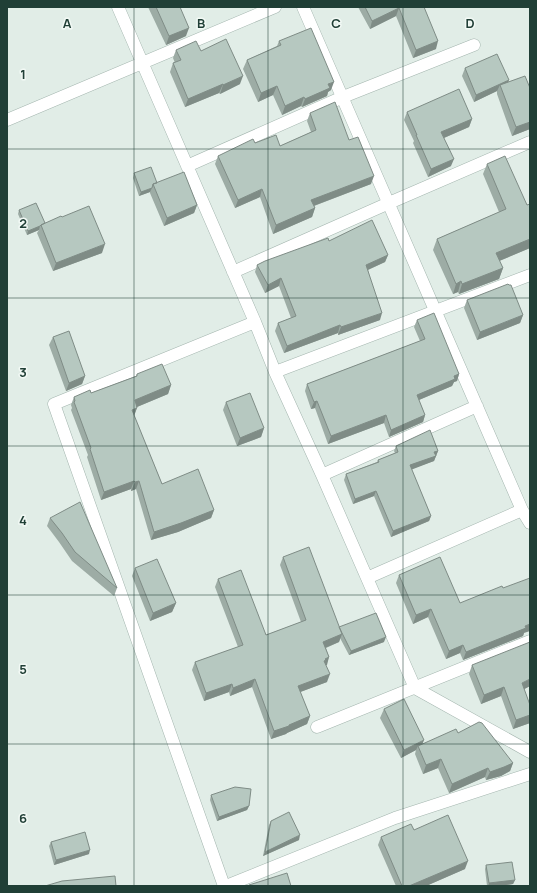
<svg xmlns="http://www.w3.org/2000/svg" width="537" height="893" viewBox="0 0 537 893" font-family="Manrope,sans-serif">
	<rect width="100%" height="100%" fill="#e1ede7"/>
	<g fill="none" stroke-linecap="round" stroke-linejoin="round">
		<defs>
			<path id="minor" d="M118 7 255 322 275 372 322 475 415 688 530 752
				M303 7 522 510 530 523
				M7 120 275 7
				M187 166 343 97 474 45
				M233 272 389 203 530 142
				M275 372 530 275
				M322 475 477 406
				M367 578 522 510
				M317 727 530 641
				M224 886 54 404 255 322
				M226 886 395 818 530 774"/>
		</defs>
		<use href="#minor" stroke="#a3b5ae" stroke-width="13"/>
		<use href="#minor" stroke="#fff" stroke-width="12"/>
	</g>
	<path fill="#9daca5" d="M148 7H180L186 36 166 45Z
		M358 7H424L436 49 413 58 396 16 370 29Z
		M279 41 331 90 328 92 327 96 302 107 301 106 282 115 273 95 258 102 243 69 247 60 277 46Z
		M176 50 201 51 240 84 220 94 219 93 185 107 170 72 173 63H175L173 58Z
		M465 68 509 82 530 129 512 136 497 94V91L474 102 462 76Z
		M407 112 472 119 469 127 444 138 451 166 428 177 413 143 414 141 404 120Z
		M310 113 349 140 371 184 314 206 315 208 312 217 273 234 260 197 235 208 215 164 218 156 255 143 280 146 311 132 307 121Z
		M487 164 530 248 499 261 503 268 499 279 459 294 458 292 453 294 433 250 437 239 499 212 483 174Z
		M134 173 157 183 197 205 194 213 164 226 150 193V192L139 196 133 178Z
		M19 210 45 223 62 217 102 253 53 271 37 233 39 230 27 235 18 214Z
		M329 241 388 255 385 262 368 270 380 320 338 335V333L284 353 275 331 278 323 291 318 279 286 265 293 255 272 257 265Z
		M467 300 523 315 520 323 477 340 464 308Z
		M417 320 459 374 457 381 454 382 452 386 419 400 425 415 423 422 389 437 384 423 328 444 315 408 311 409 305 391 307 384 420 341 414 327Z
		M53 337 85 376 82 384 66 391 49 345Z
		M137 374 171 385 168 394 137 407 134 416 162 484 214 510 211 518 178 532 151 540 136 489 131 491V489L101 500 87 457 88 455 71 410 72 408 71 405 74 397 91 393 136 376Z
		M226 402 264 428 261 437 237 446 223 410Z
		M396 446 438 451 434 461 411 469 431 516 429 521 391 537 374 496 353 504 344 480 346 474 377 462 378 460 395 453 394 451Z
		M50 518 117 588 114 596 72 561 59 542 47 526Z
		M283 557 339 627 384 642 349 655 340 638 339 642 326 648 329 657 326 665 327 682 300 692 310 716 307 724 287 733 286 734 271 739 252 687 230 696 229 692 204 701 192 670 195 662 238 647 215 587 218 579 266 635 301 622 280 565Z
		M135 568 176 603 172 612 150 621 132 576Z
		M399 575 524 633 523 636 463 660 460 653 446 659 428 617 413 624 396 583Z
		M472 665 530 686 524 689 530 715V723L513 729 501 696 481 704 469 674Z
		M384 709 423 744 458 733 513 763 510 771 501 776 486 780 485 777 449 793 438 768 423 774 415 754 416 750 401 758 380 718Z
		M211 795 249 806 247 810 217 821 210 800Z
		M271 821 299 840 263 856 269 825Z
		M414 830 465 869 426 886H396L378 845 381 837Z
		M51 842 89 854 54 865 49 846Z
		M486 865 515 880 513 884 498 886H487L485 869Z"/>
	<path fill="#7f8c86" d="M399 8 396 16 370 29 372 21Z
		M189 28 186 36 166 45 169 36Z
		M438 41 436 49 413 58 416 50Z
		M243 76 240 84 220 94 223 85Z
		M509 80 507 87 500 85 497 91 474 102 476 95Z
		M334 82 331 90 328 92 327 96 302 107 305 99 328 84Z
		M223 84 219 93 185 107 188 99Z
		M277 86 273 95 258 102 261 93Z
		M304 97 301 106 282 115 285 106Z
		M472 119 469 127 439 140 441 132Z
		M530 122V129L512 136 516 127Z
		M454 159 451 166 428 177 431 169Z
		M374 176 371 184 308 208 311 200Z
		M152 188 150 192 139 196 141 192Z
		M262 189 260 197 235 208 238 200Z
		M197 205 194 213 164 226 167 218Z
		M315 208 312 217 273 234 276 225Z
		M40 226 39 230 27 235 28 231Z
		M530 239V248L492 264 496 253Z
		M105 244 102 253 53 271 56 263Z
		M388 255 385 262 363 272 366 265Z
		M503 268 499 279 459 294 462 284Z
		M281 278 279 286 265 293 268 285Z
		M461 281 458 292 453 294 456 284Z
		M382 313 380 320 338 335 341 327Z
		M523 315 520 323 477 340 480 332Z
		M340 325 338 333 284 353 287 346Z
		M459 374 457 381 454 382 452 386 414 402 417 395 454 376Z
		M85 376 82 384 66 391 69 383Z
		M171 385 168 394 132 409 135 400Z
		M317 401 315 408 311 409 314 402Z
		M137 408 134 416 132 410Z
		M386 415 384 423 328 444 331 436Z
		M425 415 423 422 389 437 391 430Z
		M264 428 261 437 237 446 240 438Z
		M438 451 434 461 408 471 410 465 434 452Z
		M134 481 131 489 101 500 104 492Z
		M139 481 136 489 131 491 135 482Z
		M376 491 374 496 353 504 355 499Z
		M214 510 211 518 178 532 151 540 154 532Z
		M431 516 429 521 391 537 393 531Z
		M176 603 172 612 150 621 153 613Z
		M431 609 428 617 413 624 416 615Z
		M530 624V631L524 633 523 636 463 660 466 652Z
		M342 634 339 642 320 650 323 642Z
		M386 637 384 642 349 655 351 651Z
		M463 645 460 653 446 659 449 651Z
		M329 657 327 665 323 667 321 669 325 659Z
		M330 674 327 682 295 694 298 686Z
		M255 679 252 687 230 696 233 688Z
		M530 679V686L519 692 522 683Z
		M232 684 229 692 204 701 206 693Z
		M504 687 501 696 481 704 484 695Z
		M530 715V723L513 729 516 720Z
		M310 716 307 724 287 733 286 734 271 739 274 731Z
		M424 740 421 748 418 746 416 750 401 758 404 750Z
		M441 759 438 768 423 774 426 765Z
		M513 763 510 771 501 776 486 780 490 772Z
		M488 768 485 777 449 793 452 784Z
		M249 806 247 810 217 821 219 817Z
		M300 835 299 840 263 856 265 852Z
		M90 850 89 854 54 865 56 860Z
		M468 861 465 869 426 886H409Z
		M515 880 513 884 498 886H488L489 883Z"/>
	<path fill="#b6c8c0" stroke="#7f8c86" d="M156 7H180L189 28 169 36Z
		M365 7H424L438 41 416 50 399 8 372 21Z
		M311 28 334 82 328 84 330 88 305 99 304 97 285 106 277 86 261 93 247 60 281 45 279 41Z
		M226 39 243 76 223 85V84L188 99 173 63 181 60 176 50 196 41 201 51Z
		M497 54 509 80 476 95 465 68Z
		M525 76 530 88V122L516 127 500 85Z
		M459 89 472 119 441 132 454 159 431 169 416 135H417L407 112Z
		M335 102 349 140 358 137 374 176 311 200 315 208 276 225 262 189 238 200 218 156 253 139 255 143 276 135 280 146 316 130 310 113Z
		M505 156 527 205 530 204V239L496 253 503 268 462 284 461 281 456 284 437 239 506 209 487 164Z
		M151 167 157 183 153 184 152 188 141 192 134 173Z
		M184 172 197 205 167 218 153 184Z
		M36 203 45 223 41 225 40 226 28 231 19 210Z
		M89 206 105 244 56 263 41 225 61 216 62 217Z
		M372 220 388 255 366 265 382 313 341 327 340 325 287 346 278 323 296 316 281 278 268 285 257 265 265 261 328 238 329 241Z
		M508 284 509 285H511L523 315 480 332 467 300Z
		M434 313 459 374 454 376 455 379 417 395 425 415 391 430 386 415 331 436 317 401 314 402 307 384 425 339 417 320Z
		M69 331 85 376 69 383 53 337Z
		M162 364 171 385 135 400 137 408 132 410 162 484 198 469 214 510 181 523 154 532 139 481 135 482 134 481 104 492 90 449 91 448 74 402 75 401 74 397 90 390 91 393 137 376V374Z
		M250 393 264 428 240 438 226 402Z
		M430 430 438 451 434 452 436 456 410 465 431 516 393 531 376 491 355 499 346 474 379 462 378 460 398 452 396 446Z
		M80 502 117 588 75 552 62 533 50 518Z
		M309 547 342 634 323 642 329 657 325 659 326 660 324 661 330 674 298 686 310 716 289 725V726L274 731 255 679 233 688 232 684 206 693 195 662 243 645 218 579 241 570 266 635 306 620 283 557Z
		M440 557 460 603 502 586 503 588 530 578V624L525 626 526 628 466 652 463 645 449 651 431 609 416 615 399 575Z
		M157 559 176 603 153 613 135 568Z
		M376 613 386 637 351 651 339 627Z
		M530 642V679L522 683 530 705V715L516 720 504 687 484 695 472 665Z
		M404 699 424 740 404 750 384 709Z
		M479 722 482 723 513 763 504 767 490 772 488 768 452 784 441 759 426 765 418 746 456 729 458 733Z
		M235 787 251 789 249 806 219 817 211 795Z
		M289 812 300 835 265 852 271 821Z
		M448 815 468 861 409 886H402L381 837 411 824 414 830Z
		M85 832 90 850 56 860 51 842Z
		M512 862 515 880 489 883 486 865Z
		M287 873 291 886H250L249 885Z
		M115 876 116 886H45L62 881Z"/>
	<path fill="none" stroke="#203f36" stroke-width="1" stroke-opacity="0.55" d="M134 7V886M268 7V886M403 7V886M7 149H530M7 298H530M7 446H530M7 595H530M7 744H530"/>
	<g font-size="13" text-anchor="middle" font-weight="bold" fill="#203f36" stroke="#f2f9f5" stroke-width="3" stroke-linejoin="round" paint-order="stroke">
		<text x="67" y="28">A</text>
		<text x="201" y="28">B</text>
		<text x="336" y="28">C</text>
		<text x="470" y="28">D</text>
		<text x="23" y="79">1</text>
		<text x="23" y="228">2</text>
		<text x="23" y="377">3</text>
		<text x="23" y="525">4</text>
		<text x="23" y="674">5</text>
		<text x="23" y="823">6</text>
	</g>
	<rect width="537" height="893" fill="none" stroke="#203f36" stroke-width="16"/>
</svg>
